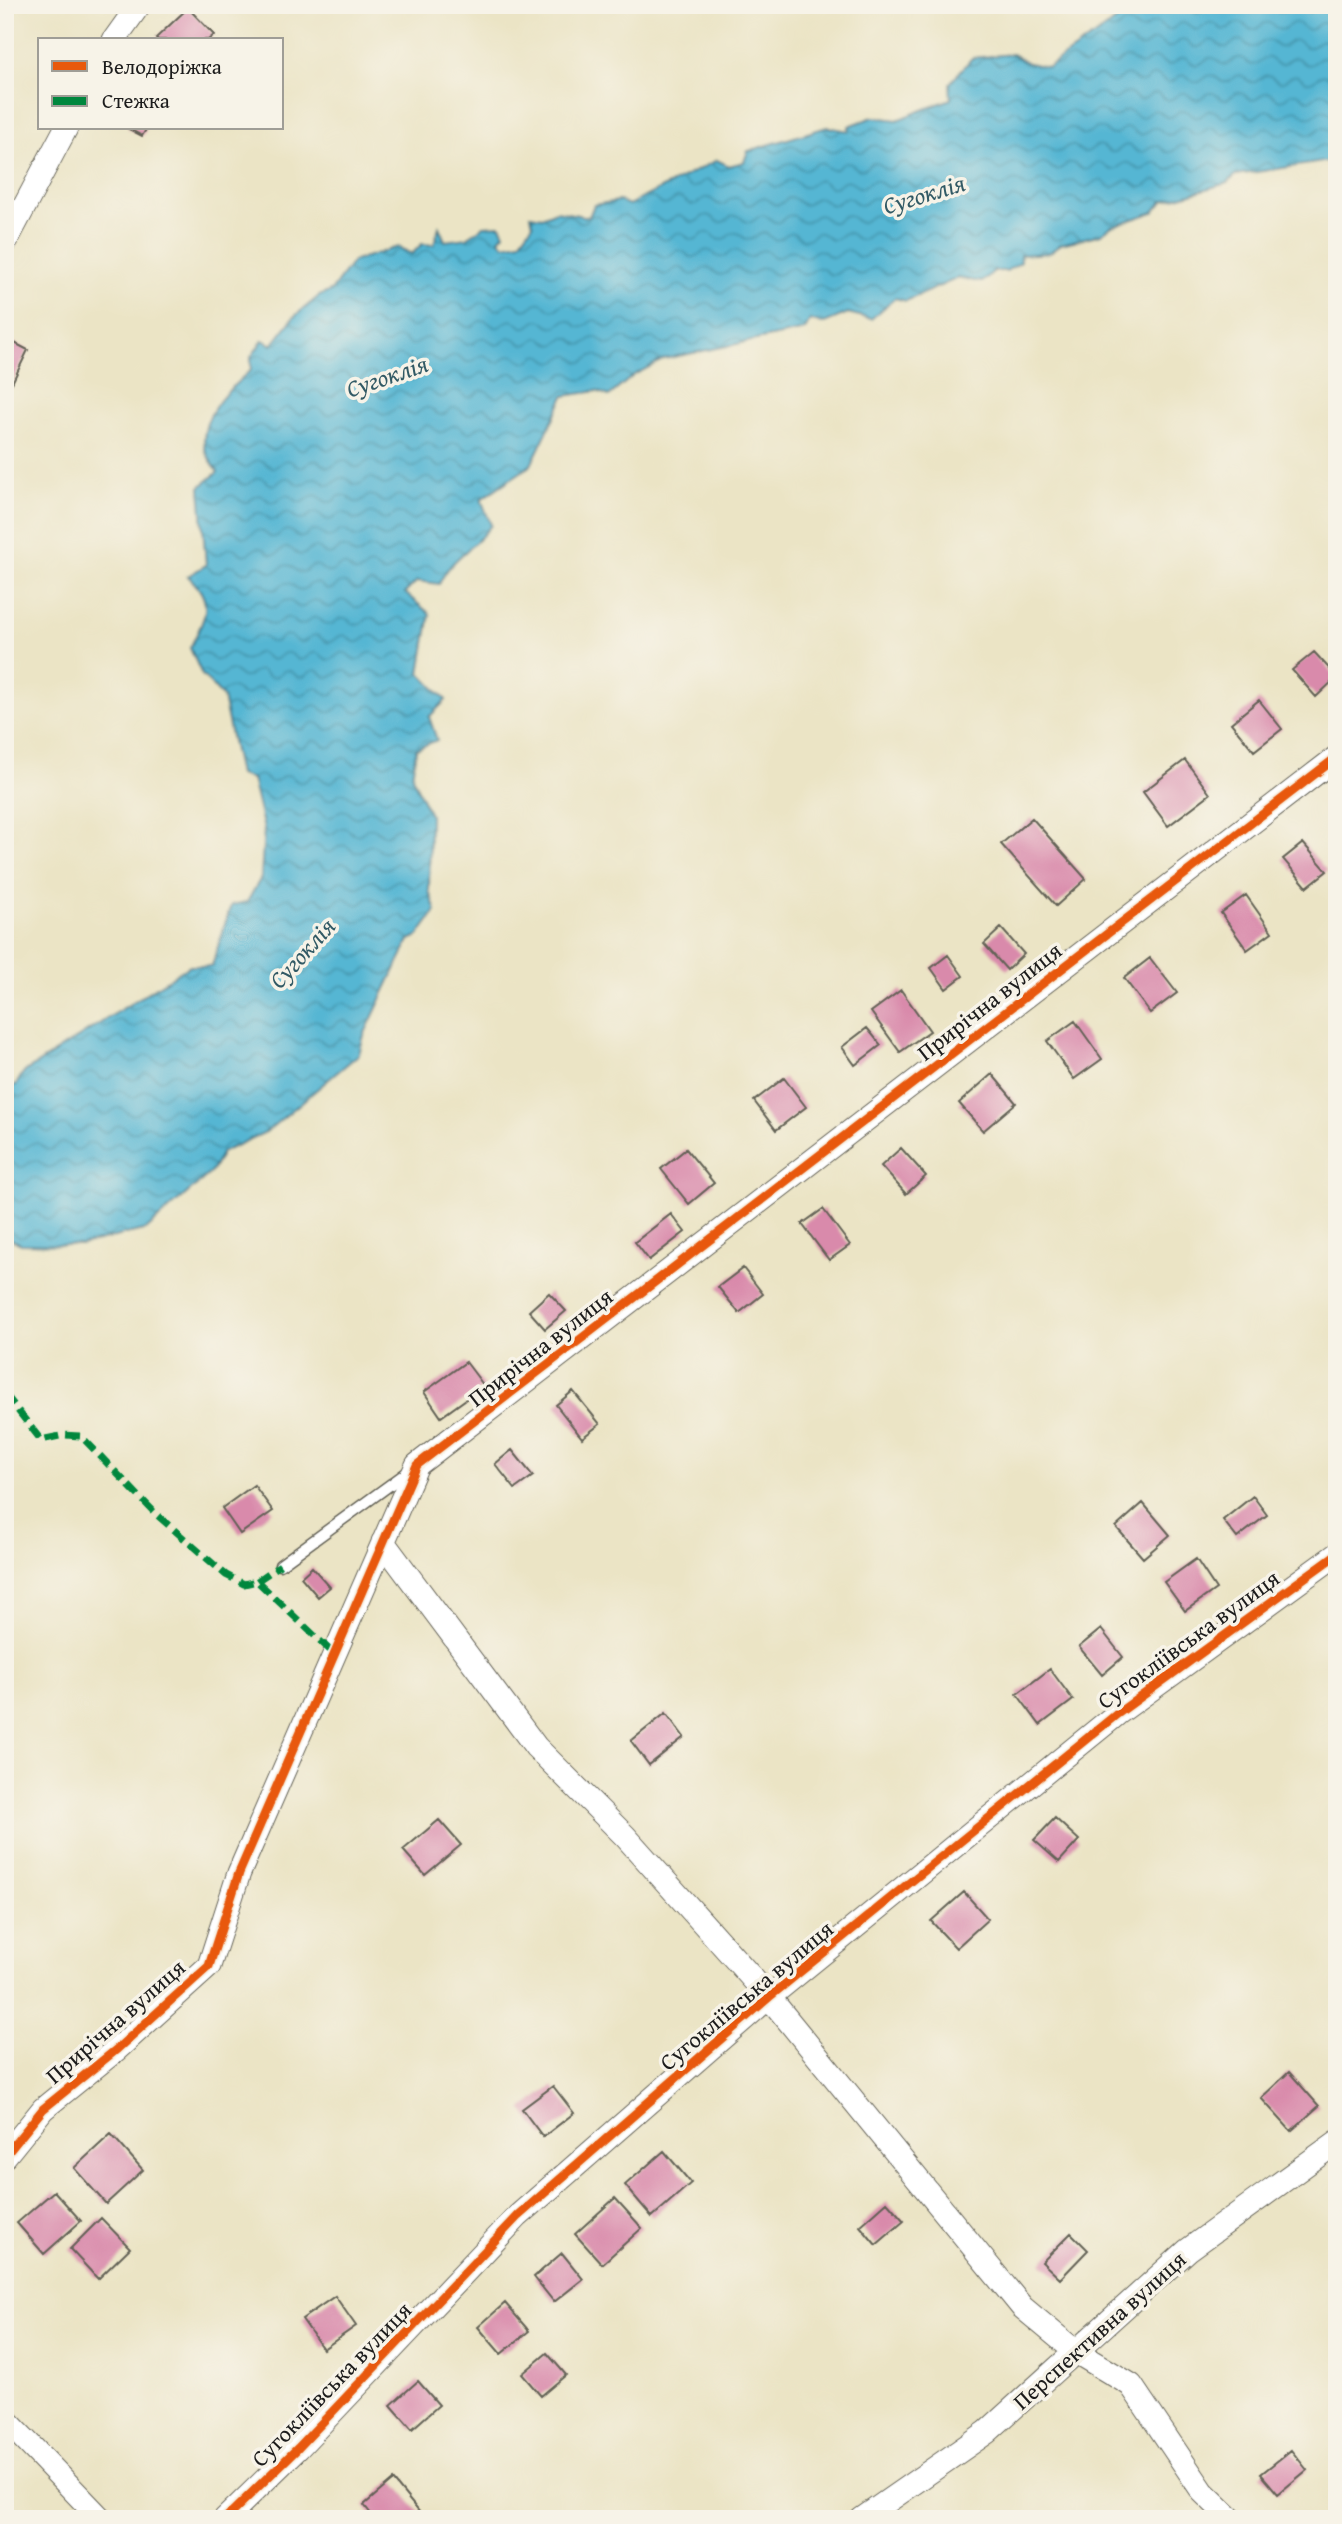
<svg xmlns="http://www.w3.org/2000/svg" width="1342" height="2524" viewBox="0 0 1342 2524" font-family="'Gentium Book Plus',serif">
	<defs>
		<pattern id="water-waves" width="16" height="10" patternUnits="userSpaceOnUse" patternTransform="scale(1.75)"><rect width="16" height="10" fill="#54b6d3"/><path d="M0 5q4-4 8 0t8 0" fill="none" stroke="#4593aa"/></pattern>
	</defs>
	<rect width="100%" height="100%" fill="#f7f3e8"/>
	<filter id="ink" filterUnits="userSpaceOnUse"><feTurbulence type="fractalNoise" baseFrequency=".0143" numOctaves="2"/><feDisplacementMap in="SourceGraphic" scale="14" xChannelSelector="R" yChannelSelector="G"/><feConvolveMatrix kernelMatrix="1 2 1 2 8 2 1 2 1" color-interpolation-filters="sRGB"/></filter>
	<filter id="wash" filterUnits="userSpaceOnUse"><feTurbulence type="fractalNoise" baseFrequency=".00686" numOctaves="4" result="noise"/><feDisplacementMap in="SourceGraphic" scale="28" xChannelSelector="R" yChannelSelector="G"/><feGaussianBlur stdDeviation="1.57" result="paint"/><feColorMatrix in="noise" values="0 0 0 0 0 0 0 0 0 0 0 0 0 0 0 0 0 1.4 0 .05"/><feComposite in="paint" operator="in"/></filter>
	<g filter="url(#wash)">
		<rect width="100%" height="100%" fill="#ebe4c5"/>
		<path fill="url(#water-waves)" stroke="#386978" stroke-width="2" d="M1163 5H1337V160L1236 175 1227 183 1163 201 1154 212 1112 226 1101 234 1061 244 1049 253 1020 255 1021 262 1006 271H994L982 282 958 278 906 301 895 298 871 319 848 313 822 324 810 320 805 330 664 359 634 375 609 396 597 391 564 396 531 465 481 499 491 525C474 549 451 557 439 584L417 581 405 593 430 614 420 673 446 700 429 717 437 740 416 749 412 777 430 815 429 891 436 911 418 936 409 940 364 1035 359 1054 266 1132 222 1152 212 1171 147 1229 81 1245 21 1244 5 1236V1087L16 1085 23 1073 189 966H212L231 905 247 902 261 878 264 829 252 779 239 775 223 697 202 675 190 648C205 617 216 603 188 576L206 565 200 487 218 472C214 465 206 455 205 448 199 415 229 389 251 370V357L263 340 272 345 294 317 319 296 331 291 353 261 398 247 412 254 422 244 434 245 439 227 445 241 467 238 484 226 500 225 504 233 499 239 504 245 520 242 533 224 531 215 542 217 556 211 589 217 594 205 619 201 629 205 717 160 729 166 744 162 748 151 827 127 849 131V126L873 117 897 120 951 99 950 83 972 58 1012 54 1028 63 1048 67 1128 13Z"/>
		<g id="blocks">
			<path fill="#d98aab" d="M188 8 214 35 208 40H158L156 38Z
				M127 128H147L142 136Z
				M5 338 28 350 12 383 5 380Z
				M1314 652 1337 677 1316 697 1292 670Z
				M1259 700 1282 729 1254 751 1231 723Z
				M1185 760 1210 794 1168 826 1143 792Z
				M1032 818 1086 879 1056 906 1001 844Z
				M1303 843 1327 871 1307 887 1283 859Z
				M1246 895 1272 932 1247 950 1221 913Z
				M1001 928 1024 954 1007 970 984 944Z
				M948 955 963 976 946 989 931 968Z
				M1150 958 1177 993 1150 1013 1124 978Z
				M901 990 930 1031 900 1052 871 1012Z
				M1075 1021 1102 1059 1074 1079 1047 1041Z
				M867 1028 881 1045 855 1065 842 1047Z
				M992 1074 1016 1103 983 1131 959 1103Z
				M784 1078 806 1107 776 1130 754 1101Z
				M901 1148 926 1176 906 1194 881 1166Z
				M686 1149 714 1183 689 1204 661 1169Z
				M823 1209 850 1245 829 1260 802 1224Z
				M671 1214 685 1232 649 1260 635 1242Z
				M743 1268 763 1294 739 1313 718 1287Z
				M549 1293 566 1311 545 1329 529 1311Z
				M466 1362 484 1386 441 1417 424 1392Z
				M573 1391 600 1424 582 1438 556 1405Z
				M512 1450 533 1476 515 1489 495 1464Z
				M254 1485 273 1511 240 1534 222 1508Z
				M1253 1496 1267 1515 1237 1538 1223 1520Z
				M1143 1503 1170 1535 1143 1558 1116 1527Z
				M1196 1559 1216 1589 1185 1611 1164 1582Z
				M312 1567 330 1587 318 1597 301 1577Z
				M1101 1629 1123 1657 1102 1675 1079 1647Z
				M1050 1669 1073 1700 1040 1725 1017 1694Z
				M666 1713 684 1737 649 1765 631 1741Z
				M1055 1818 1079 1840 1059 1862 1034 1840Z
				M439 1820 461 1845 425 1875 403 1850Z
				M964 1892 988 1919 956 1948 931 1921Z
				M1289 2072 1319 2106 1291 2131 1261 2098Z
				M553 2086 574 2113 543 2137 522 2109Z
				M111 2134 143 2170 106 2204 74 2168Z
				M664 2151 691 2183 652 2217 625 2185Z
				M54 2191 81 2221 44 2254 17 2223Z
				M615 2198 642 2228 602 2264 575 2234Z
				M887 2202 904 2221 876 2245 860 2226Z
				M101 2218 130 2248 98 2279 70 2249Z
				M1071 2233 1088 2250 1060 2279 1042 2262Z
				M562 2253 583 2279 554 2302 534 2277Z
				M335 2296 356 2326 323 2349 302 2319Z
				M505 2303 529 2331 501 2354 478 2327Z
				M547 2353 566 2375 541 2396 522 2374Z
				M418 2381 439 2405 412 2429 391 2405Z
				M1291 2450 1307 2470 1278 2494 1261 2474Z
				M393 2480 425 2519H375L364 2505Z"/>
		</g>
	</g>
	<g filter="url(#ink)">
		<use href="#blocks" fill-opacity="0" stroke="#646257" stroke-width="2"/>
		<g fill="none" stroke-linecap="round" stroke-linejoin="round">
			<defs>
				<path id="lane" d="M280 1565 409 1471"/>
				<path id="street" d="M114 40 139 5
					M5 243 66 128
					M383 1542 536 1747 625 1836 769 1997 1022 2307 1076 2352 1131 2385 1203 2492 1231 2519
					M5 2156 43 2109 117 2049 209 1966 239 1873 417 1465 1337 757
					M5 2419 101 2519
					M225 2519 298 2448 518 2216 769 1997 1117 1714 1337 1554
					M862 2519 987 2432 1188 2250 1337 2142"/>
			</defs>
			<use href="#lane" stroke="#646257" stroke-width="13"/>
			<use href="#street" stroke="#646257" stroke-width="25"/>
			<use href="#lane" stroke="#fff" stroke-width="10"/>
			<use href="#street" stroke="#fff" stroke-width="23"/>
			<path stroke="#00873e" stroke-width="7" stroke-dasharray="14 7" stroke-linecap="butt" d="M5 1394 41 1440 64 1435 81 1436 157 1515 226 1575 244 1584 257 1581 335 1655
				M257 1581 280 1565"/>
			<defs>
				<path id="cycleway" d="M5 2156 43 2109 117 2049 209 1966 239 1873 417 1465 1337 757
					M225 2519 298 2448 518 2216 769 1997 1117 1714 1337 1554"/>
			</defs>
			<use href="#cycleway" stroke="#f7f3e8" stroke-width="13"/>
			<use href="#cycleway" stroke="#e8590c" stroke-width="9"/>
		</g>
	</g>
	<g text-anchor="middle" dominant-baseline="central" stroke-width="7" stroke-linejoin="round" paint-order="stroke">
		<g font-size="23" fill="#1c1c1c" stroke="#f7f3e8">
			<text transform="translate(989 1001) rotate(-38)">Прирічна вулиця</text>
			<text transform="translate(540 1347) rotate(-38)">Прирічна вулиця</text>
			<text transform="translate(1188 1639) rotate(-36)">Сугокліївська вулиця</text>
			<text transform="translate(746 1995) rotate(-40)">Сугокліївська вулиця</text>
			<text transform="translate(115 2021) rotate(-41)">Прирічна вулиця</text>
			<text transform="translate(1099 2330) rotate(-42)">Перспективна вулиця</text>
			<text transform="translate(331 2384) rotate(-46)">Сугокліївська вулиця</text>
		</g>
		<g font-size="24" font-style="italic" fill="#325a65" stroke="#f7f3e8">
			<text transform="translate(924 194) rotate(-17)">Сугоклія</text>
			<text transform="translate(387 376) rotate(-19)">Сугоклія</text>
			<text transform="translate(302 953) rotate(-48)">Сугоклія</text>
		</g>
	</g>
	<rect width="1342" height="2524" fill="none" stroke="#f7f3e8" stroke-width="28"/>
	<rect x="38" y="38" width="245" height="91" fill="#f7f3e8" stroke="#9f9d96" stroke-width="2"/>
	<rect x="52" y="61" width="35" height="10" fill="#e8590c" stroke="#9f9d96" stroke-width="2"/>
	<text x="102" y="74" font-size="21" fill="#1c1c1c">Велодоріжка</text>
	<rect x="52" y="96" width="35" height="10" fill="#00873e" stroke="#9f9d96" stroke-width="2"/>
	<text x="102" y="108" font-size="21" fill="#1c1c1c">Стежка</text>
</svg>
